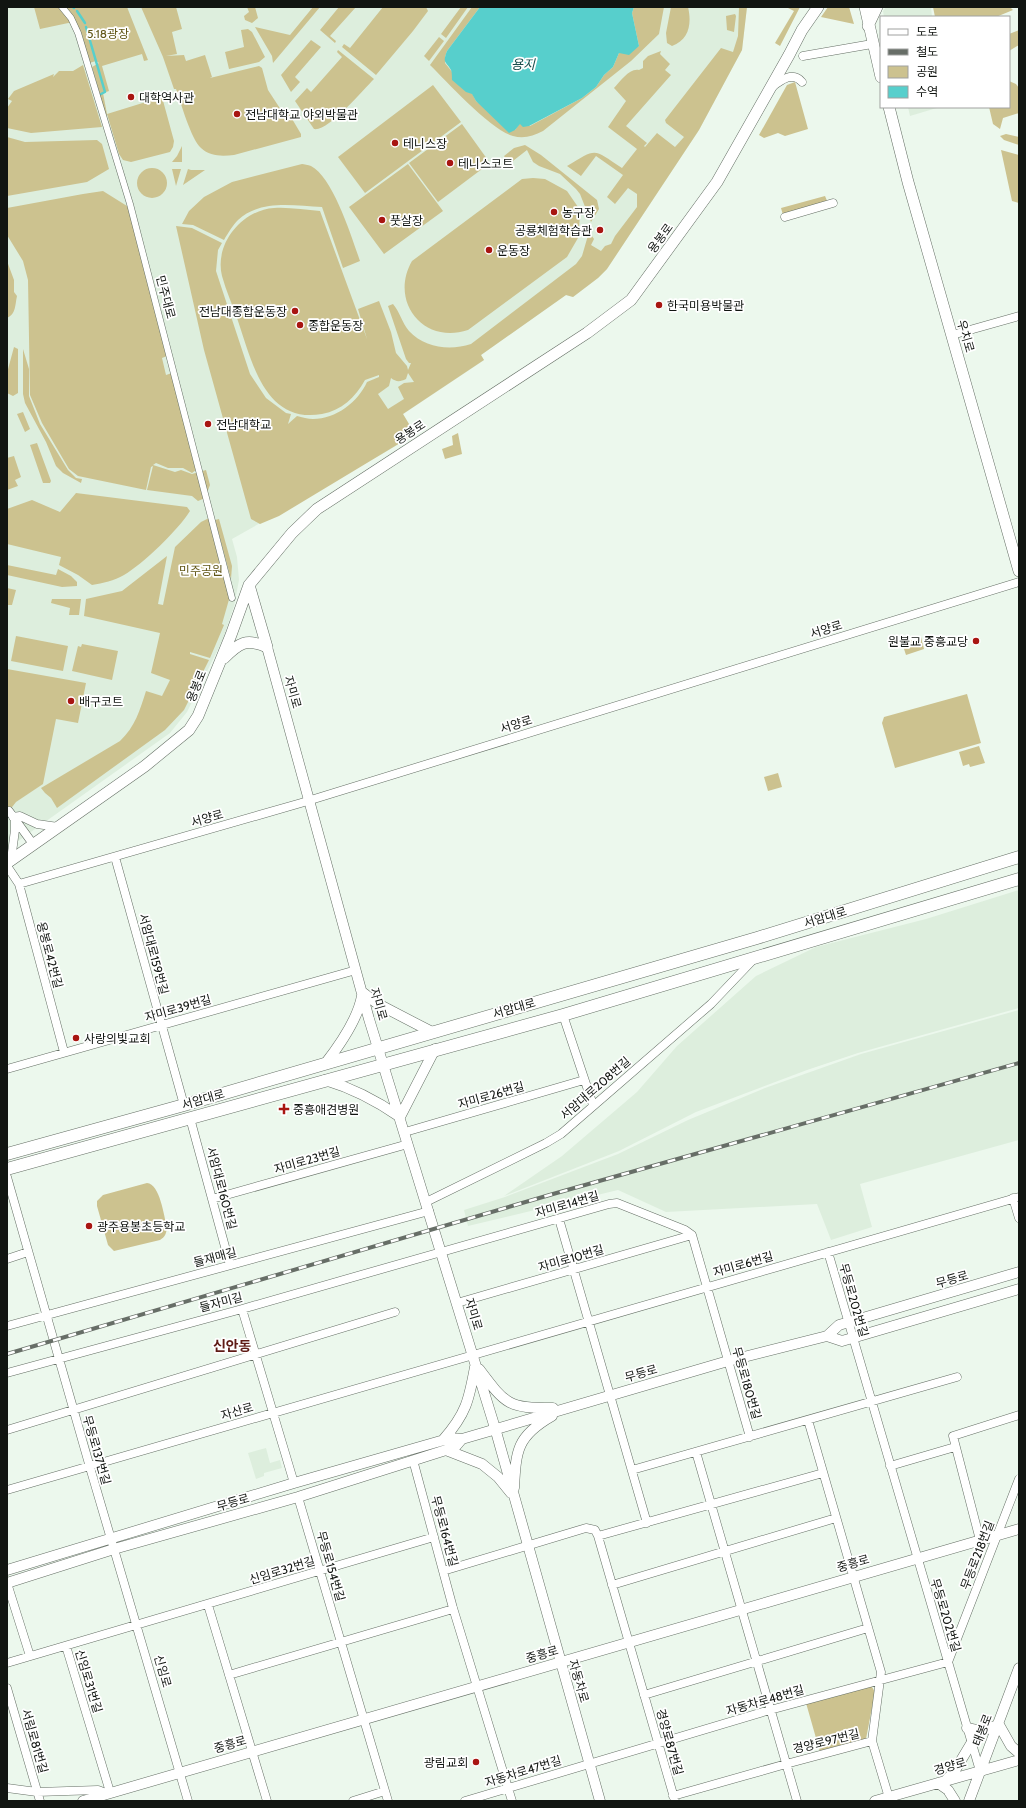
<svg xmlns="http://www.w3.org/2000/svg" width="1026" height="1808" viewBox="0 0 1026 1808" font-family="Cabin,'Noto Sans KR',sans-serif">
	<rect width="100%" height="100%" fill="#ecf8ed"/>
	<path fill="#ded" d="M7 7H747L742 50 728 76 699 130 607 269 598 278 573 297 566 295 481 355 484 360 403 414 415 434 389 450 232 539 237 557 239 580 234 606 223 639 187 712 170 733 7 849Z
		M886 7H931L932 17H884L883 11Z
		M908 107H940L910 116Z
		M1019 890V1008L858 1053 807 1070 696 1112 619 1151 504 1196 562 1156 637 1092 677 1046 756 976 816 947 926 919Z
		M1019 1010V1140L860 1184 872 1227 831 1240 817 1204 666 1212 618 1190 468 1226 464 1210 505 1197 618 1154 688 1120 765 1088 861 1054Z
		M266 1448 270 1463 280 1460 282 1468 264 1473V1476L256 1479 248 1453Z"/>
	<path fill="#ccc28f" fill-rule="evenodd" d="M34 7H61L73 22 40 29Z
		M66 7H127L148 60 144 61 142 54 102 66 109 91 103 93 107 114 162 97 174 141 173 147 170 152 131 162 123 160 119 154 107 114 106 116 92 67 99 63 96 61 89 63Z
		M141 7H176L182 29 172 32 177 54 166 56 184 55 186 61 205 55 212 77 210 78 259 66 262 68 268 90 283 113 285 112V107L301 134V137L234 155C223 156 210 157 201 148 191 139 181 103 176 89H174L163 57Z
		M247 7H255L258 18 252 23 245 20 244 16 249 12Z
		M313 7H320L273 63 272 56 255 27 290 35Z
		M339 7H356L330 36 336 41 335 43 320 30Z
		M383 7H426L428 11 413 31 376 75 342 47 344 44 350 48Z
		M461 7H468L446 38 441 34Z
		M472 7H480L447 51 445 57V63L468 92 472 93 476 101 515 130 520 123 530 126 582 98 596 87 604 75 613 67 619 53 639 46 632 13 634 7H664L659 34 631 61 543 131C533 136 524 139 513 136 492 131 447 82 430 65Z
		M671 7H688C692 24 689 40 672 46L667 43 666 33Z
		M739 7H747L742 50 728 76 699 130 607 269 598 278 573 297 566 295 481 355 484 360 403 414 415 434 279 516 260 524 251 519 204 350 176 226 192 228 222 243 218 250 216 271 250 374 266 398 286 413 291 414 288 424 297 416C302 417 308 419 313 419 336 419 358 402 367 382L379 377V375L365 380C355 398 342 410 322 414 265 424 252 362 238 321 233 306 226 291 222 276 214 244 242 210 274 208 289 207 305 210 320 211L367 339 358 309 379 301 391 332 396 353 407 366 408 370 411 363H409L406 359 388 306 393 304C400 312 402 323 409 331 425 348 450 351 471 344L576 264 582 256 589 232 594 239 591 245 601 251 605 246 611 244 615 236 637 207V194L628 188 615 204 607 197 623 175 596 156 581 176 567 166C598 147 593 149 622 168L637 149 608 127 626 101 614 88C621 81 629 68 639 70L643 68V61L648 56 661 51 660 54 670 64 665 70 671 75 626 126 647 143 644 146 645 147 657 133 675 147 684 137 666 123 665 120 721 48 733 52 738 36ZM408 373 414 382 404 383 398 387 404 399 388 409 378 394 389 386 391 378C396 382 400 382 406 379Z
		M786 7H800L780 46 775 43 794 11Z
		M828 7H849L854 24 821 17Z
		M933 7H1010L1013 10 996 17H935Z
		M735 14 736 16 734 32 727 30 726 16Z
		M248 29 252 32 265 57 259 62 229 69 225 52 244 47 241 30Z
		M1019 30V45L1009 51V34Z
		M439 37 444 41 429 61 424 56Z
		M311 40 321 47 295 77 300 82 291 92 281 75Z
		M338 50 374 79C363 90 328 132 314 129L295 101 307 88 311 92 342 57 337 52Z
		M83 65 102 127 31 133 7 128V108L12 101 8 99 14 91 54 74 53 77 59 71H73Z
		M1009 81 1016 84 1019 88V113L1003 118 1000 129 993 124 989 107H1009Z
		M795 82 808 129 785 136 778 133 764 138 759 135 787 85Z
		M433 85 461 122 365 193 338 157Z
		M462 124 490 163 438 202 409 163Z
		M1006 134 1019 137V145L1004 140 1000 136Z
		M7 137 25 142 97 140 102 144 109 169 87 182 7 196Z
		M525 145 541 155 597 200 599 209 591 222 580 194 576 189 560 174 539 166 533 162 527 150 509 164 504 156 514 148Z
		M182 146V162H172L177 156Z
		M1001 150 1019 155V203L1012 201Z
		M302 164C304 164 308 165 311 166 333 177 352 238 360 261L343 268 322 207C294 206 261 199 238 220 233 225 228 233 224 240L193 225 182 224 189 211 204 197 232 182Z
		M408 164 443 211 384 254 349 207Z
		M137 183a15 15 0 1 1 30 0a15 15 0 1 1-30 0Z
		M172 169H181L176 186Z
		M188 169 191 170H205L183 185Z
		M533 178 545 179 567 191 578 207 580 216 578 238 567 257 468 330C423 345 389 301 412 261L522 179Z
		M103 191 127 206 129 210 167 356 162 358 166 375 172 373 196 470 192 473 183 468H168L156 463 153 465 175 472 181 470 192 474 206 470 210 485 205 498 198 501 192 496 147 490 153 466 151 467 146 490 78 476 69 469 42 423 30 395 28 280 23 261 7 235V208L83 194Z
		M825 196 828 203 783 215 781 208Z
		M7 261 14 280V292L17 296C15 305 16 314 7 318Z
		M14 347 18 349V393L13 396 7 393V373Z
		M23 349 29 369V396L40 424 68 470 76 478 82 479 81 483 63 473 56 466 46 442 25 403 23 394Z
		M23 412 30 429 25 432 17 414Z
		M458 433 462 454 445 459 442 449 453 445 452 436Z
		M37 443 51 481 50 483H43L30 445Z
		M14 456 21 477 15 480 18 486 7 490V458Z
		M76 493 187 507 190 511C179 529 143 564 124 575 114 581 103 583 92 585L78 575 59 565 61 557 7 544V509L32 500 60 512Z
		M209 518 230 596 222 624 224 625 210 658 190 652V654L209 660 184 710 165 730 57 808 51 798 45 793 41 788 120 741C135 727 140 710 146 691L162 696 170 680 151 673 160 633 84 616 86 599 122 591 167 556 158 604 163 605 175 547 201 522Z
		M219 519 232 566 231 579 215 520Z
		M7 565 56 575 58 569 71 576 77 582V586L62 587 7 575Z
		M7 588 16 590 12 605H7Z
		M52 599H81L79 615H69L70 608 51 603Z
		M16 636 68 646 63 671 11 661Z
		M921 637 924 649 906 655 902 643Z
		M82 644 118 651 112 680 72 671 78 646 81 647Z
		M7 669 86 683 78 723 56 719 43 784 16 802 9 811H7Z
		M967 694 981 743 895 768 882 723 884 717Z
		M979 746 985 763 970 767 969 764 963 766 959 752Z
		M778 773 782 787 768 791 764 777Z
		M147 1183C160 1184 164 1216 167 1228 166 1234 165 1237 160 1240L114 1251 108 1245 97 1206V1201L103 1195Z
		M869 1686 872 1687 875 1692 866 1739 820 1752 806 1703Z"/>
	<path fill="#57cfcc" d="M480 7H634L632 13 639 46 629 55 619 53 613 67 604 75 596 87 582 98 529 126 523 127 520 124 515 130 509 133 476 101 472 94 466 92 452 80C452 78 452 72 451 70 446 61 442 64 447 51Z"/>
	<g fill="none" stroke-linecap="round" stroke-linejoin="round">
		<path stroke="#57cfcc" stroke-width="2.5" d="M73 7 74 8
			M77 11 85 23
			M86 27 105 92 99 95"/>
		<defs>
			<path id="pedestrian" d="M62 7 71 18 78 33 130 204 232 598"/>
			<path id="minor" d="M803 56 872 44
				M772 87C781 80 793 71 802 82
				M785 217 833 203
				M952 335 1019 316
				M9 811 33 844
				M13 817 20 816 37 824 58 827
				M115 857 184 1105
				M11 860 15 830V819
				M7 866 19 884 64 1052
				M19 884 301 803 1019 582
				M563 1015 593 1105
				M7 1069 356 970
				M190 1118 230 1265
				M405 1132 584 1080
				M7 1177C66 1385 126 1594 188 1801
				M1013 1198 1019 1218
				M212 1199 408 1144
				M426 1202 546 1143 561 1134 711 1004 752 961
				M559 1219 647 1523
				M828 1252 980 1771
				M7 1259 28 1252
				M457 1303 692 1235
				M242 1309 294 1483
				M7 1326 429 1211
				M7 1373 242 1309 609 1204 617 1203 685 1230 692 1235 750 1437
				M808 1420 881 1672 872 1741 890 1801
				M7 1430 395 1312
				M696 1452 797 1801
				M413 1460 453 1608 512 1801
				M890 1466 955 1447
				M632 1470 957 1377
				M7 1490 1019 1197
				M298 1497 388 1801
				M598 1536 675 1801
				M980 1540 953 1436 1019 1415
				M443 1571 586 1528 595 1530 598 1536 823 1473
				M7 1583 30 1656
				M612 1585 836 1518
				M208 1605 267 1801
				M66 1646 110 1792
				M7 1663 434 1537
				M229 1675 453 1609
				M7 1688 40 1801
				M644 1695 868 1628
				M7 1788 37 1792 98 1790 106 1793
				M673 1796 786 1764 872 1741
				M353 1801 385 1791
				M465 1801 770 1710 948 1662 1019 1479"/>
			<path id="tertiary" d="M267 647 369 1019 495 1428 600 1801
				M362 992 378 1004 432 1032
				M325 1064C339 1046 358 1018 362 996
				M325 1080C352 1088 377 1101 400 1117
				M400 1117 435 1049
				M827 1336 842 1341 1019 1289
				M479 1369C506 1405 508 1408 553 1408
				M443 1440C466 1414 469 1400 475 1367
				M446 1450 482 1464 498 1477 511 1493
				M514 1488C516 1450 517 1436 552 1416
				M7 1570 294 1483 451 1438 462 1439 728 1361 827 1336 839 1325 1019 1272
				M7 1583 114 1549 298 1497 446 1450 456 1446 462 1439
				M998 1723 1011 1746 1019 1753
				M967 1728 981 1731 998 1725
				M946 1780 954 1772 972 1742
				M938 1783 948 1790 955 1801
				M83 1801 1019 1529
				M875 1801 1019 1760
				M969 1801 1019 1668"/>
			<path id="secondary" d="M865 7 881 77
				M868 26 877 7
				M889 107 908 182 1019 571
				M249 585 267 647
				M224 658C239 643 246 638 267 647
				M7 863 145 766 189 730 198 716 231 635 249 585 292 533 317 509 587 333 631 300 717 182 789 55 802 30 818 7"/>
			<path id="primary" d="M7 1154 184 1105 757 938 1019 857
				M7 1169 563 1015 1019 879"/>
		</defs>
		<use href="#pedestrian" stroke="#656f65" stroke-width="7"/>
		<use href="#minor" stroke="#656f65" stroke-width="9"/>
		<use href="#tertiary" stroke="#656f65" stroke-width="11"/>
		<use href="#secondary" stroke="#656f65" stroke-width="12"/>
		<use href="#primary" stroke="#656f65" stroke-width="13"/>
		<use href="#pedestrian" stroke="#fff" stroke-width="6"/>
		<use href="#minor" stroke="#fff" stroke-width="8"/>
		<use href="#tertiary" stroke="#fff" stroke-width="10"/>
		<use href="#secondary" stroke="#fff" stroke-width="11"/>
		<use href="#primary" stroke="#fff" stroke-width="12"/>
		<defs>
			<path id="rail" d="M7 1354 553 1194 1019 1063"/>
		</defs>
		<use href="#rail" stroke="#676e67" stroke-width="4"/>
		<use href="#rail" stroke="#fff" stroke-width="2.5" stroke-dasharray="8" stroke-linecap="butt"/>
	</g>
	<g fill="#a81511" stroke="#fff" stroke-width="1.5">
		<circle cx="131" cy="97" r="4"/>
		<circle cx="237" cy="114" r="4"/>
		<circle cx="395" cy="143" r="4"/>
		<circle cx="450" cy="163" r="4"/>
		<circle cx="554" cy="212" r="4"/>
		<circle cx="382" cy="220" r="4"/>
		<circle cx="600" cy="230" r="4"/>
		<circle cx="489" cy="250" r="4"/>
		<circle cx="659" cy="305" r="4"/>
		<circle cx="295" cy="311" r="4"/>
		<circle cx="300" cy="325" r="4"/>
		<circle cx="208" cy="424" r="4"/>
		<circle cx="976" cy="641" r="4"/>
		<circle cx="71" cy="701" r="4"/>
		<circle cx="76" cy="1038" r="4"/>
		<path d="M282 1103h4v4h4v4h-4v4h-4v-4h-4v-4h4z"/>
		<circle cx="89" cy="1226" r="4"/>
		<circle cx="476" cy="1762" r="4"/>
	</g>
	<g text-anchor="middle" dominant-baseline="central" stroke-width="3.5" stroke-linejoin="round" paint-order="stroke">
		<g font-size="12" fill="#615616" stroke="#fff">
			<text x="108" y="33">5.18광장</text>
			<text x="201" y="570">민주공원</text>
		</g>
		<g font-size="12" fill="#111511" stroke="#fff" text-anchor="start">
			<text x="139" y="97">대학역사관</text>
			<text x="245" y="114">전남대학교 야외박물관</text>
			<text x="403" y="143">테니스장</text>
			<text x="458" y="163">테니스코트</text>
			<text x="562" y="212">농구장</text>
			<text x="390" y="220">풋살장</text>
			<text x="592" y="230" text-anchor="end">공룡체험학습관</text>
			<text x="497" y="250">운동장</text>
			<text x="667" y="305">한국미용박물관</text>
			<text x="287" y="311" text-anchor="end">전남대종합운동장</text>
			<text x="308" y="325">종합운동장</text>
			<text x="216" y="424">전남대학교</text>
			<text x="968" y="641" text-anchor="end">원불교 중흥교당</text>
			<text x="79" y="701">배구코트</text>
			<text x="84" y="1038">사랑의빛교회</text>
			<text x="293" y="1109">중흥애견병원</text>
			<text x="97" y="1226">광주용봉초등학교</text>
			<text x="468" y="1762" text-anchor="end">광림교회</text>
		</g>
		<g font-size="12" fill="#111511" stroke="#fff">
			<text transform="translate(660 238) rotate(-54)">용봉로</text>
			<text transform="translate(166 297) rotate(75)">민주대로</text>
			<text transform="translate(966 336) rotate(74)">우치로</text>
			<text transform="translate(410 432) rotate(-33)">용봉로</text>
			<text transform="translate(826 629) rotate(-17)">서양로</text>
			<text transform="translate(196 686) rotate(-68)">용봉로</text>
			<text transform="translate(293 692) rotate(74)">자미로</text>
			<text transform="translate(516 724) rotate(-17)">서양로</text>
			<text transform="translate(207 818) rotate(-16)">서양로</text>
			<text transform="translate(825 917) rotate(-17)">서암대로</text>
			<text transform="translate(154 954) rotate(75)">서암대로159번길</text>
			<text transform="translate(50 955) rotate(75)">용봉로42번길</text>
			<text transform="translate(379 1004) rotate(74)">자미로</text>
			<text transform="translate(178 1008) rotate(-16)">자미로39번길</text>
			<text transform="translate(514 1008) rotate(-16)">서암대로</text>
			<text transform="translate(595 1088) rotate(-41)">서암대로208번길</text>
			<text transform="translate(491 1095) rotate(-16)">자미로26번길</text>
			<text transform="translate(203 1099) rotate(-16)">서암대로</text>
			<text transform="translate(307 1160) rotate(-16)">자미로23번길</text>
			<text transform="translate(222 1188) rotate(75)">서암대로160번길</text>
			<text transform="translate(567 1204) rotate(-16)">자미로14번길</text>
			<text transform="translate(215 1257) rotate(-15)">들재매길</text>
			<text transform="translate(571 1258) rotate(-16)">자미로10번길</text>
			<text transform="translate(743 1264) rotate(-16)">자미로6번길</text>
			<text transform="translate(952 1279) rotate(-16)">무등로</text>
			<text transform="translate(854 1300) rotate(74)">무등로202번길</text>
			<text transform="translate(221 1302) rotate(-15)">들자미길</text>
			<text transform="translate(474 1314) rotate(73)">자미로</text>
			<text transform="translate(641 1373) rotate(-16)">무등로</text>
			<text transform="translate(747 1383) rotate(74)">무등로180번길</text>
			<text transform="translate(237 1411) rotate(-16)">자산로</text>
			<text transform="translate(97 1450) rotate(74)">무등로137번길</text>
			<text transform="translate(233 1502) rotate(-16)">무등로</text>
			<text transform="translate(445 1531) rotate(75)">무등로164번길</text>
			<text transform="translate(977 1555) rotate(-69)">무등로218번길</text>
			<text transform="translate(853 1563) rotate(-16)">중흥로</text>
			<text transform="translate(331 1566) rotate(74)">무등로154번길</text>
			<text transform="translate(282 1570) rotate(-17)">신임로32번길</text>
			<text transform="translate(946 1615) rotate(73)">무등로202번길</text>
			<text transform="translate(542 1654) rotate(-16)">중흥로</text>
			<text transform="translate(163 1671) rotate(74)">신임로</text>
			<text transform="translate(89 1681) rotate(73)">신임로31번길</text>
			<text transform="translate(579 1681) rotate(74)">자동차로</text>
			<text transform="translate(765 1700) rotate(-16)">자동차로48번길</text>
			<text transform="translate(982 1730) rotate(-69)">태봉로</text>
			<text transform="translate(35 1741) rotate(74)">서림로81번길</text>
			<text transform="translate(826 1741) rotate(-14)">경양로97번길</text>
			<text transform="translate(670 1742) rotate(74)">경양로87번길</text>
			<text transform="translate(230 1744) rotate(-16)">중흥로</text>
			<text transform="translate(950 1766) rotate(-16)">경양로</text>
			<text transform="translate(523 1771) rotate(-17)">자동차로47번길</text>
		</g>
		<g font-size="13" font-style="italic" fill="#1a4f4e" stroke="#fff">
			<text x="523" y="64">용지</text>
		</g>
		<g font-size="14" font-weight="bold" fill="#5f1b15" stroke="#fff">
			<text x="232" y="1346">신안동</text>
		</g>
	</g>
	<rect width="1026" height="1808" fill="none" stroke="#111511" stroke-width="16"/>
	<rect x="880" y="16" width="130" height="92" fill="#ffffff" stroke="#a0a1a0"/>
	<rect x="888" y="29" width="20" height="6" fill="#ffffff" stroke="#a0a1a0"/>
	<text x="916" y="36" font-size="12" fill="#111511">도로</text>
	<rect x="888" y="49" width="20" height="6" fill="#676e67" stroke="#a0a1a0"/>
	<text x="916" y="56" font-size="12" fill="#111511">철도</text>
	<rect x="888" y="66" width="20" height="12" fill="#ccc28f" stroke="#a0a1a0"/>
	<text x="916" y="76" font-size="12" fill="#111511">공원</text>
	<rect x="888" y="86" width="20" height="12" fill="#57cfcc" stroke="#a0a1a0"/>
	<text x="916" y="96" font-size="12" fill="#111511">수역</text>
</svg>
